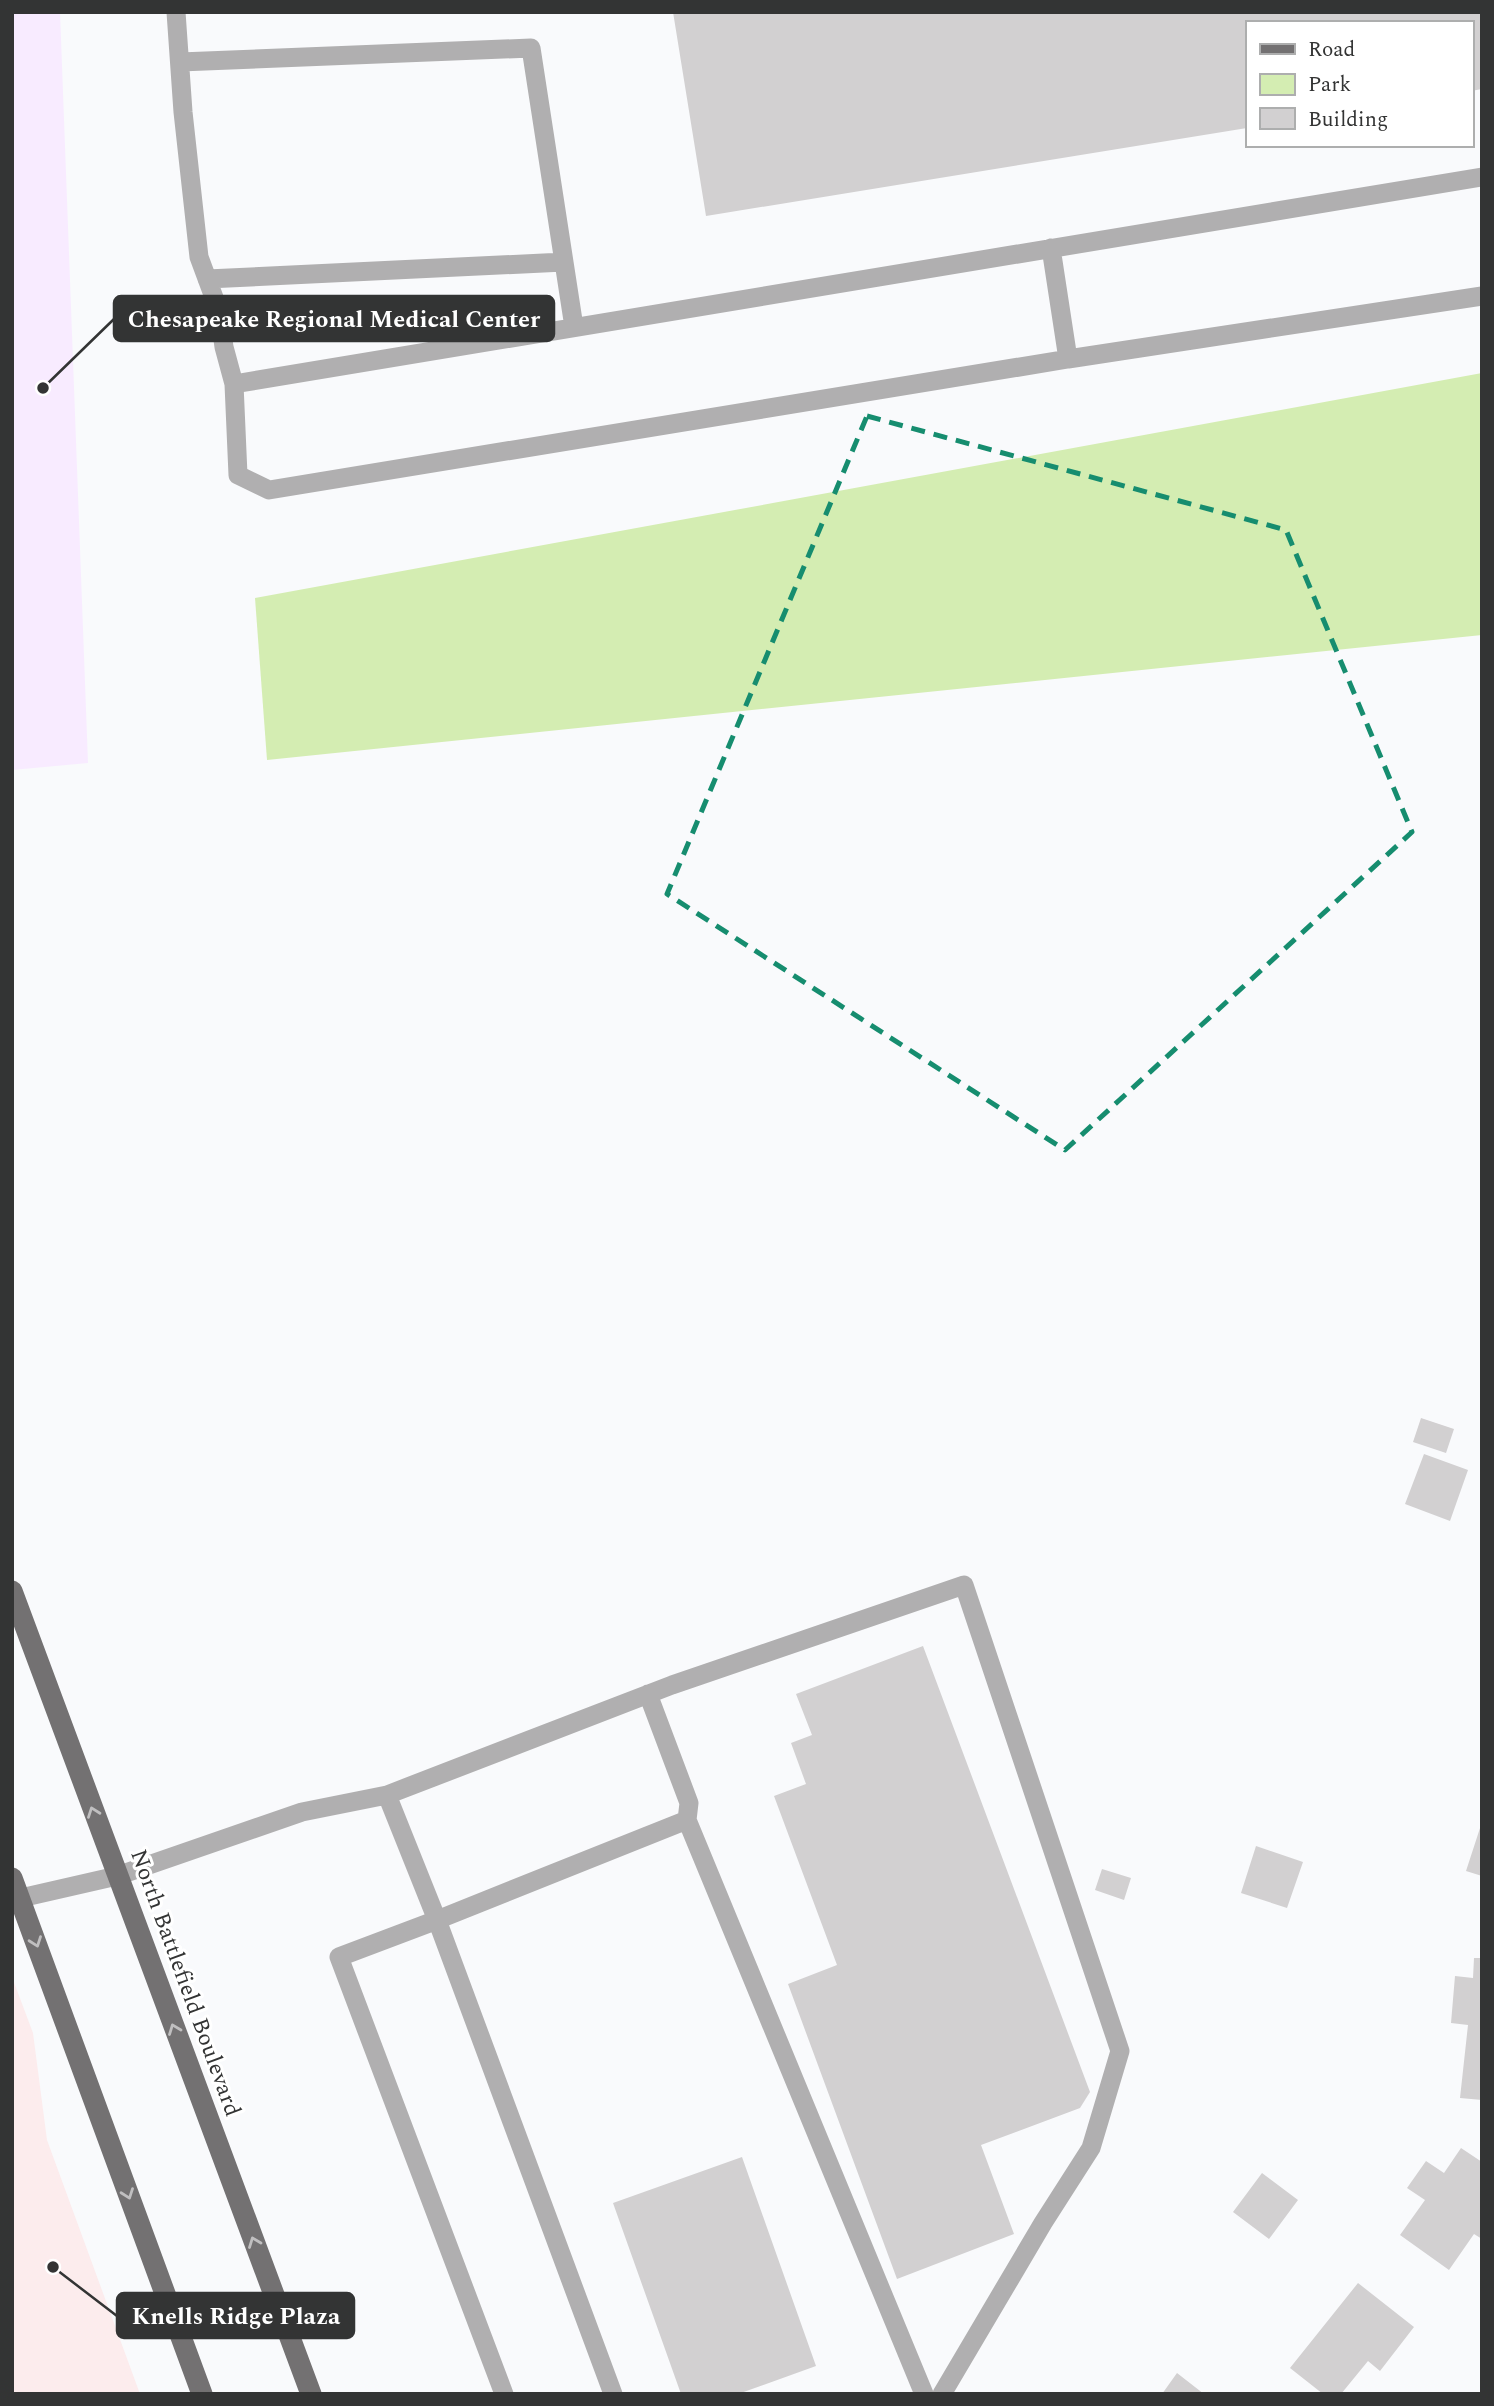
<svg xmlns="http://www.w3.org/2000/svg" width="1494" height="2406" viewBox="0 0 1494 2406" font-family="Spectral,serif">
	<rect width="100%" height="100%" fill="#f9fafc"/>
	<path fill="#fceced" d="M12 1977 33 2033 47 2140 140 2394H12Z"/>
	<path fill="#f8ebff" d="M12 12H60L88 763 12 770Z"/>
	<path fill="#d4edb2" d="M1482 373V635L267 760 255 598Z"/>
	<path fill="#d2d0d1" d="M673 12H1482V89L1471 91V23H1247V128L706 216Z
		M1421 1418 1454 1429 1446 1453 1413 1442Z
		M1424 1454 1468 1470 1450 1521 1405 1504Z
		M923 1646 1090 2092 1080 2108 981 2145 1014 2234 897 2279 788 1984 837 1965 774 1796 806 1784 791 1743 812 1735 796 1694Z
		M1481 1825H1482V1876L1466 1871Z
		M1256 1846 1303 1862 1287 1908 1241 1893Z
		M1102 1869 1131 1878 1124 1900 1095 1890Z
		M1474 1958H1482V2100L1460 2098 1468 2025 1451 2023 1455 1976 1473 1978Z
		M1461 2148 1482 2162V2239L1474 2234 1449 2270 1400 2235 1425 2200 1407 2188 1426 2161 1444 2173Z
		M742 2157 816 2366 738 2394H681L613 2203Z
		M1262 2173 1298 2200 1269 2239 1233 2212Z
		M1358 2283 1414 2327 1380 2371 1368 2361 1341 2394H1323L1290 2368Z
		M1177 2373 1204 2394H1162Z"/>
	<g fill="none" stroke-linecap="round" stroke-linejoin="round">
		<path stroke="#b0afb0" stroke-width="19" d="M176 12 183 112 199 257 219 311 224 347 234 384 1482 177
			M180 62 531 48 574 327
			M1051 248 1068 359 1482 296
			M207 279 564 262
			M234 384 238 475 269 490 1068 359
			M387 1795 437 1920 339 1957 504 2394
			M687 1820 924 2394
			M12 1900 117 1876 302 1812 387 1795 672 1685 964 1585 1120 2051 1091 2148 1043 2223 942 2394
			M613 2394 437 1920 687 1820 689 1803 648 1694"/>
		<path stroke="#737172" stroke-width="21" d="M12 1591 311 2394
			M12 1878 202 2394"/>
	</g>
	<defs><path id="oneway-chevron" d="M-2-3.5L2.5 0L-2 3.5" fill="none" stroke-width="1.6" stroke-linecap="round" stroke-linejoin="round" transform="scale(1.75)"/></defs>
	<g stroke="#c0bfc0">
		<use href="#oneway-chevron" transform="translate(93 1812) rotate(-110)"/>
		<use href="#oneway-chevron" transform="translate(36 1942) rotate(70)"/>
		<use href="#oneway-chevron" transform="translate(174 2029) rotate(-111)"/>
		<use href="#oneway-chevron" transform="translate(128 2194) rotate(70)"/>
		<use href="#oneway-chevron" transform="translate(254 2242) rotate(-111)"/>
	</g>
	<path fill="none" stroke="#168d6f" stroke-width="5" stroke-dasharray="14 9" stroke-linejoin="round" d="M867 416 1286 530 1412 832 1065 1150 667 894Z"/>
	<g text-anchor="middle" dominant-baseline="central" stroke-width="6" stroke-linejoin="round" paint-order="stroke">
		<g font-size="23" fill="#333434" stroke="#fff">
			<text transform="translate(185 1983) rotate(70)">North Battlefield Boulevard</text>
		</g>
	</g>
	<path fill="none" stroke="#333434" stroke-width="2.5" d="M43 388L114 319M53 2267L117 2316"/>
	<g fill="#333434" stroke="#fff" stroke-width="2.5">
		<circle cx="43" cy="388" r="7"/>
		<circle cx="53" cy="2267" r="7"/>
	</g>
	<g fill="#333434" stroke="#333434" stroke-width="2.5">
		<rect x="114" y="296" width="440" height="45" rx="7"/>
		<rect x="117" y="2293" width="237" height="45" rx="7"/>
	</g>
	<g font-size="24" text-anchor="middle" font-weight="bold" fill="#fff">
		<text x="334" y="327">Chesapeake Regional Medical Center</text>
		<text x="236" y="2324">Knells Ridge Plaza</text>
	</g>
	<rect width="1494" height="2406" fill="none" stroke="#333434" stroke-width="28"/>
	<rect x="1246" y="21" width="228" height="126" fill="#ffffff" stroke="#adaeae" stroke-width="2"/>
	<rect x="1260" y="44" width="35" height="10" fill="#737172" stroke="#adaeae" stroke-width="2"/>
	<text x="1308" y="56" font-size="21" fill="#333434">Road</text>
	<rect x="1260" y="74" width="35" height="21" fill="#d4edb2" stroke="#adaeae" stroke-width="2"/>
	<text x="1308" y="91" font-size="21" fill="#333434">Park</text>
	<rect x="1260" y="108" width="35" height="21" fill="#d2d0d1" stroke="#adaeae" stroke-width="2"/>
	<text x="1308" y="126" font-size="21" fill="#333434">Building</text>
</svg>
